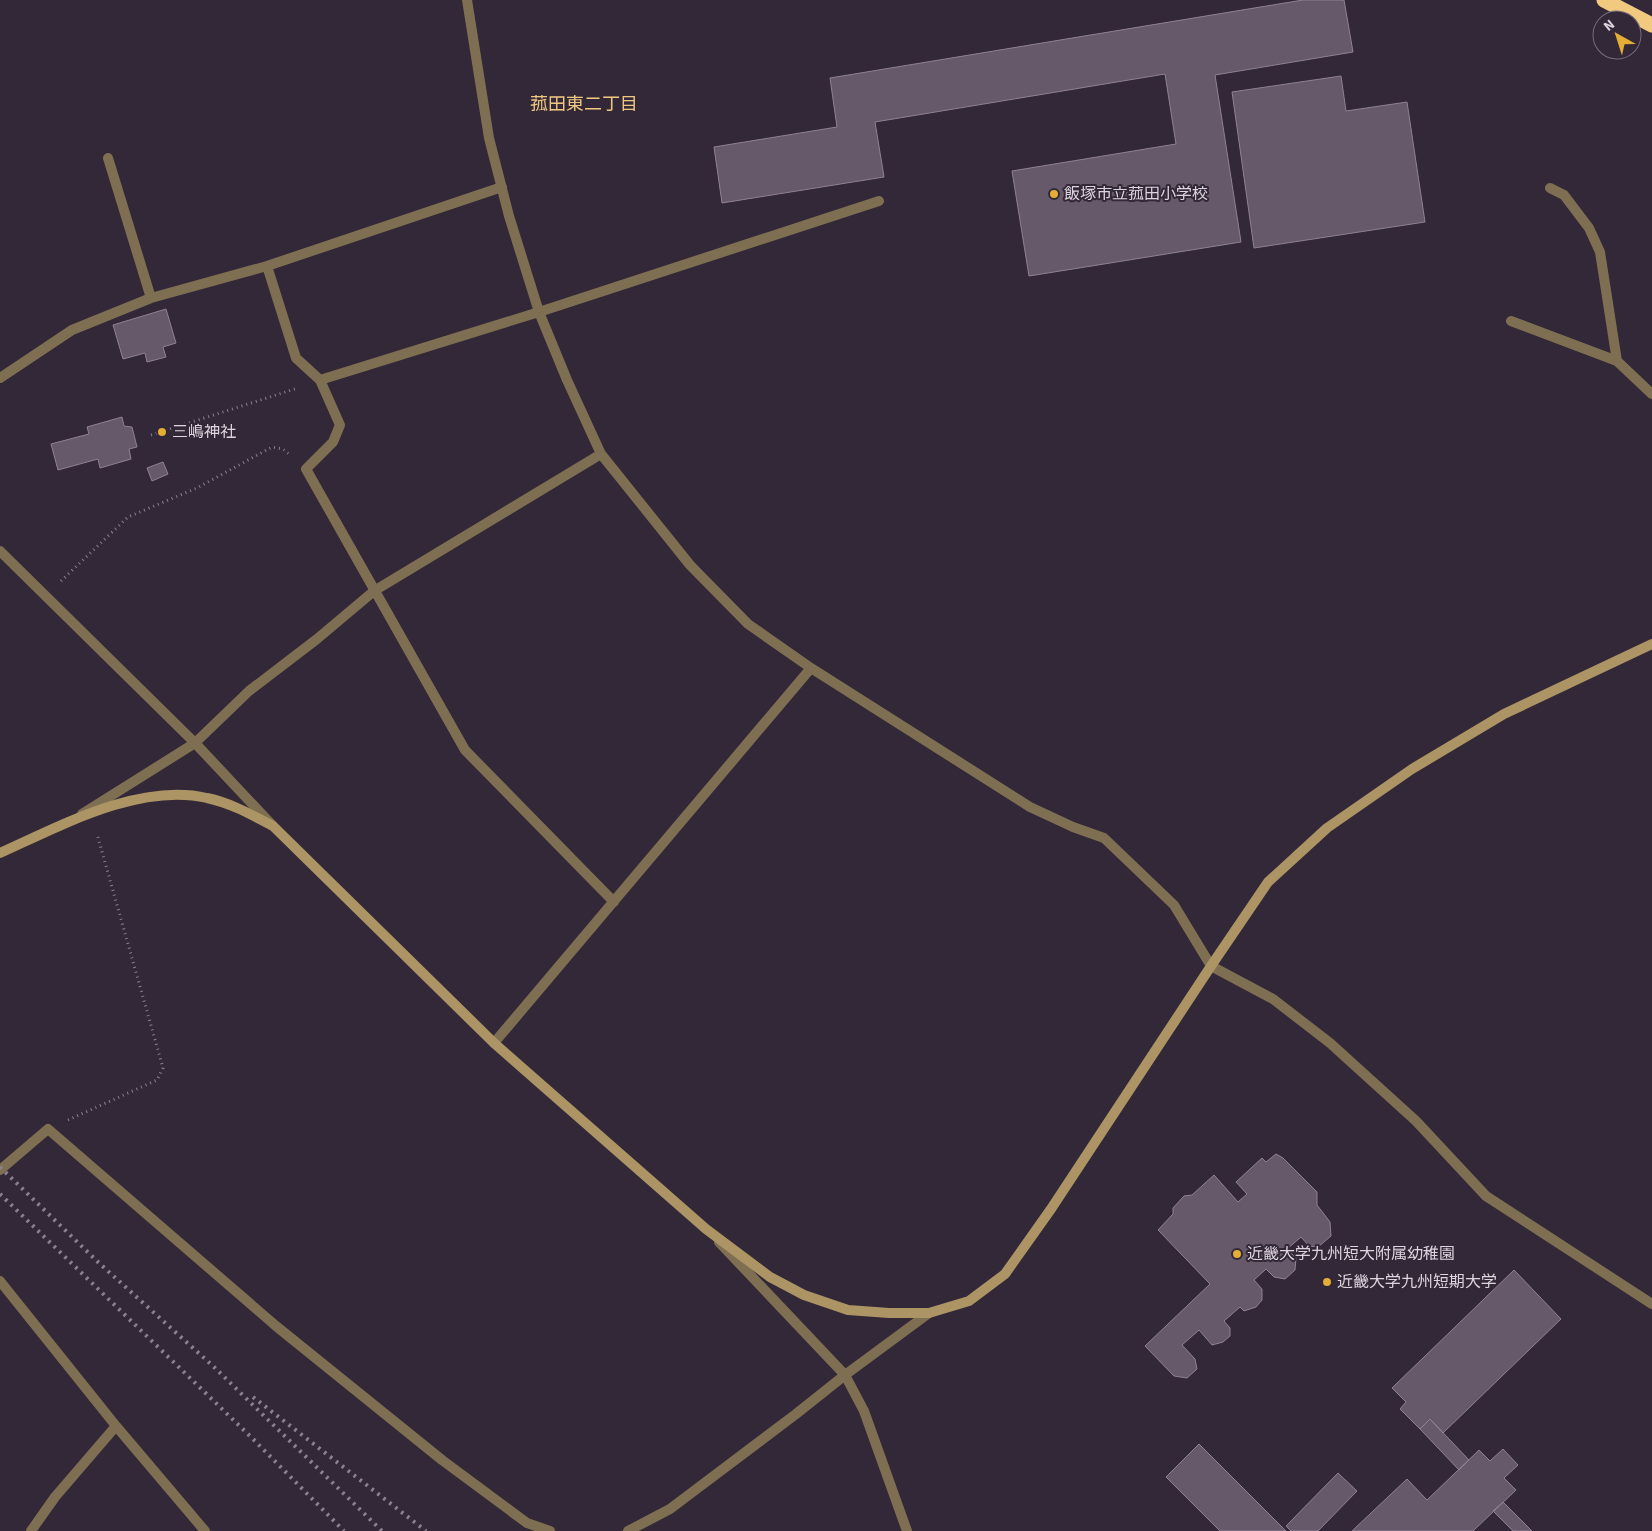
<svg xmlns="http://www.w3.org/2000/svg" width="1652" height="1531" viewBox="0 0 1652 1531" font-family="'Source Sans 3','Noto Sans JP',sans-serif">
	<rect width="100%" height="100%" fill="#332837"/>
	<path fill="#65596a" stroke="#8f8294" d="M1303 0H1344L1353 52 1215 75 1241 242 1029 276 1012 171 1176 144 1165 74 875 122 884 177 722 203 714 147 837 127 830 78Z
		M1341 76 1346 111 1407 102 1425 222 1254 248 1232 92Z
		M166 309 176 343 163 347 166 357 147 362 145 353 123 359 113 325Z
		M122 417 124 426 132 427 137 447 129 449 131 459 100 468 98 459 58 470 51 444 89 434 87 427Z
		M163 462 168 474 152 481 147 468Z
		M1276 1154 1283 1158 1317 1192V1205L1330 1222 1331 1236 1318 1247 1309 1246 1301 1237 1287 1249 1296 1258 1295 1270 1285 1279 1274 1277 1266 1269 1254 1280 1262 1289V1300L1256 1307 1244 1311 1240 1307 1224 1321 1230 1328V1336L1223 1342 1212 1345 1199 1330 1182 1345 1195 1359 1197 1369 1187 1378 1174 1376 1145 1346 1210 1284 1158 1230 1173 1214V1208L1184 1196 1192 1195 1214 1175 1238 1202 1247 1194 1236 1182 1262 1158 1266 1162Z
		M1514 1270 1561 1319 1443 1433 1430 1419 1420 1429 1400 1409 1406 1402 1392 1388Z
		M1430 1419 1469 1460 1459 1470 1420 1429Z
		M1199 1444 1286 1531H1220L1166 1477Z
		M1503 1449 1518 1465 1504 1478 1516 1490 1473 1531H1352L1407 1479 1427 1500 1479 1450 1490 1461Z
		M1338 1473 1357 1491 1318 1531H1291L1286 1526Z
		M1503 1502 1532 1531H1513L1493 1511Z"/>
	<g fill="none" stroke-linecap="round" stroke-linejoin="round">
		<path stroke="#8a818d" stroke-width="3" stroke-dasharray="1 4" stroke-linecap="butt" d="M151 435 298 388
			M61 581 128 517 197 488 272 447 283 449 290 455
			M68 1120 157 1080 163 1068 97 834"/>
		<path stroke="#7f6f52" stroke-width="10" d="M467 0 489 138 509 216 539 312 567 380 601 454 690 565 748 624 811 668 1030 807 1073 827 1104 838 1174 905 1211 966 1273 999 1330 1043 1416 1121 1486 1196 1652 1304
			M108 158 151 298
			M1550 188 1564 195 1589 228 1600 252 1617 361 1652 394
			M267 266 502 187
			M1511 321 1617 361
			M0 378 72 330 151 298 267 266 296 358 320 380 340 425 333 442 306 469 465 750 614 902
			M320 380 539 312 879 201
			M0 551 195 743 272 825
			M82 814 195 743 249 691 317 639 374 591 601 454
			M494 1043 811 668
			M0 1170 48 1129 276 1326 442 1460 527 1523 550 1531
			M719 1242 845 1375 864 1411 907 1531
			M0 1281 116 1426 205 1531
			M31 1531 55 1497 116 1426
			M628 1531 670 1509 796 1414 845 1375 929 1313"/>
		<path stroke="#ad9465" stroke-width="10" d="M0 853C60 826 140 782 207 798 231 803 252 815 273 826L494 1043 706 1229 770 1277 804 1295 848 1310 889 1313H929L969 1301 1005 1274 1051 1209 1211 966 1268 882 1327 828 1412 769 1504 714 1652 644"/>
		<path stroke="#f2ca7f" stroke-width="15" d="M1604 0 1652 25"/>
		<path stroke="#8a818e" stroke-width="4" stroke-dasharray="2.5 5" stroke-linecap="butt" d="M0 1167 99 1263 214 1367 382 1531
			M0 1194 252 1438 344 1531
			M253 1397 426 1531"/>
	</g>
	<g fill="#e4ad35" stroke="#332837" stroke-width="2">
		<circle cx="1054" cy="194" r="5"/>
		<circle cx="162" cy="432" r="5"/>
		<circle cx="1237" cy="1254" r="5"/>
		<circle cx="1327" cy="1282" r="5"/>
	</g>
	<g text-anchor="middle" dominant-baseline="central" stroke-width="4" stroke-linejoin="round" paint-order="stroke">
		<g font-size="16" fill="#dcd5df" stroke="#332837" text-anchor="start">
			<text x="1064" y="194">飯塚市立菰田小学校</text>
			<text x="172" y="432">三嶋神社</text>
			<text x="1247" y="1254">近畿大学九州短大附属幼稚園</text>
			<text x="1337" y="1282">近畿大学九州短期大学</text>
		</g>
		<g font-size="18" fill="#eec880" stroke="#332837">
			<text x="584" y="104">菰田東二丁目</text>
		</g>
	</g>
	<g transform="translate(1617 35) rotate(321)"><circle r="24" fill="#332837" stroke="#776d7a"/>
	<path d="M0-4L9 19L0 12L-9 19Z" fill="#e4ad35"/>
	<text y="-8" font-size="14" font-weight="bold" text-anchor="middle" fill="#dcd5df">N</text>
	</g>
</svg>
